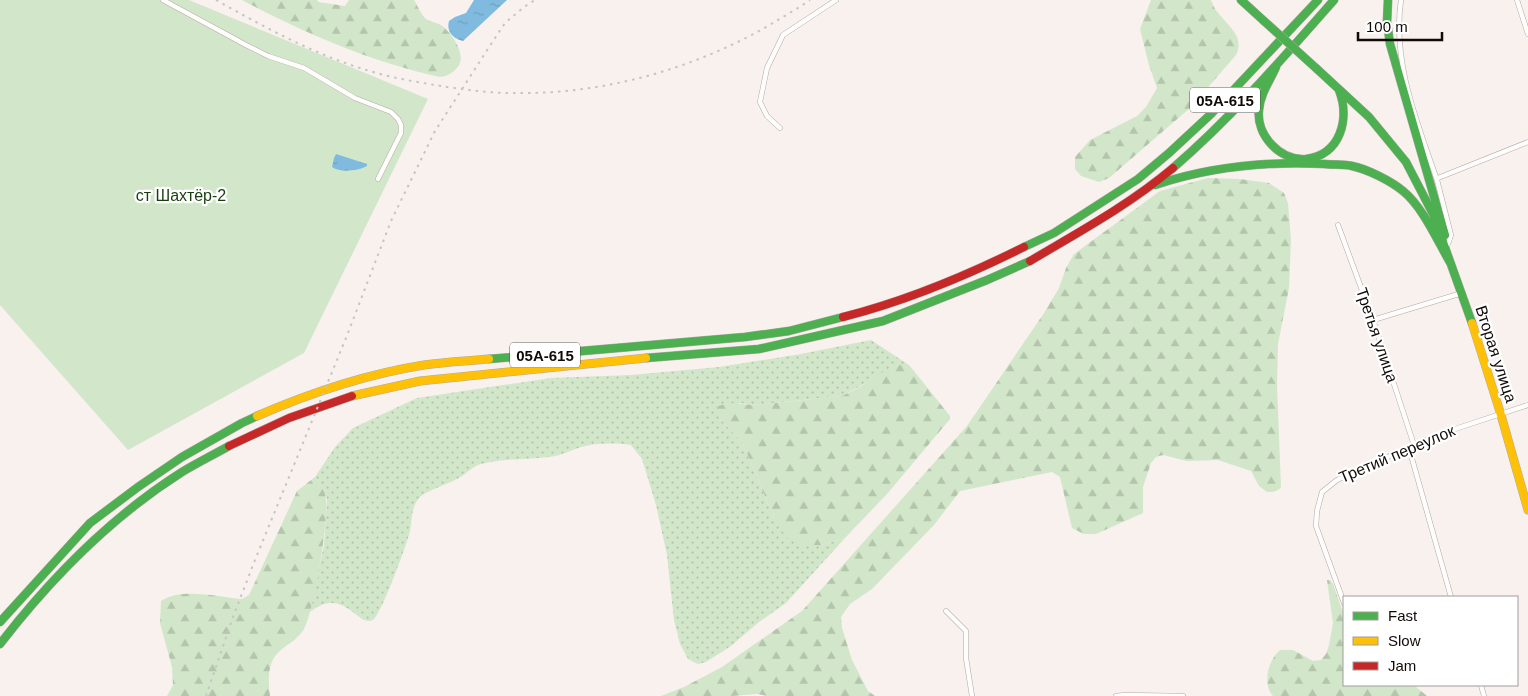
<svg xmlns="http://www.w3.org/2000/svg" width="1528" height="696" viewBox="0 0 1528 696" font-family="Arial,sans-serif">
	<defs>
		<pattern id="grass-dots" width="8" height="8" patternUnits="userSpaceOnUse" patternTransform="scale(1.25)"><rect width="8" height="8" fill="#d2e7c9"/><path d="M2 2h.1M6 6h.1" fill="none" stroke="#b3c5ab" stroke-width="1.8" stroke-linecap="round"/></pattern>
		<pattern id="forest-firs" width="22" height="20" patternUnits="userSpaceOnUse" patternTransform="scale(1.25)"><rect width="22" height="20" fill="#d2e7c9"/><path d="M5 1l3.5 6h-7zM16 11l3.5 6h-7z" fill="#b3c5ab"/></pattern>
		<pattern id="water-ripples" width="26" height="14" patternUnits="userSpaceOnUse" patternTransform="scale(1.25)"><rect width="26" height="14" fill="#80bbdf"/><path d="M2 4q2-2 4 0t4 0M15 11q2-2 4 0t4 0" fill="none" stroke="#6e9fbe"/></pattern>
	</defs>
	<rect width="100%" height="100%" fill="#f8f1ee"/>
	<path fill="url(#grass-dots)" d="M871 340 909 365H899L842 396 754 405 740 403 719 417 743 444 774 518 821 545 845 538 786 603 759 622 731 646 706 662 698 664 688 659 680 644 674 620 667 555 656 505 642 459 631 445C617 443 599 443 585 446 573 449 562 456 549 457 527 460 503 458 481 464 475 465 468 472 462 476 452 483 425 491 419 498 411 507 412 521 410 531 407 544 382 612 374 619 359 631 345 584 310 612L324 545 327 500 325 491 315 477 335 447 353 428 417 398 551 378 631 375 719 367 801 354Z"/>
	<path fill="url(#forest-firs)" d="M242 0H317L318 2 345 6 349 0H414C417 5 420 12 424 17 428 22 436 22 441 25 451 32 466 53 459 65 454 72 449 76 440 77 371 62 304 33 242 0Z
		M1151 0H1211C1213 5 1215 10 1219 14 1229 27 1245 37 1236 55L1190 108 1109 178 1099 182 1081 176 1075 169V157L1090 140 1137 116 1146 107 1157 88 1149 65 1140 29Z
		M1208 178 1239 179 1269 183 1284 193 1288 203 1291 240 1289 288 1278 344 1277 385 1281 487C1277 492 1273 492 1267 492L1259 486 1251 471 1218 460 1187 461 1163 455 1156 457 1151 463 1143 487V513L1096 534H1084L1072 528 1060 477 1052 472 960 491 934 525 872 589 850 604 841 617 842 628 852 660 868 691 875 696H768L757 694 732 696H661L684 687 722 667 802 611 967 426 1044 313 1059 288 1066 268 1074 254 1160 191Z
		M899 365H909L914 371 950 416V419L887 494 845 538 821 545H804L787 538 774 518 743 444 719 417 717 409 718 406 730 403 754 405 842 396 858 388 891 367Z
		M315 477C318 482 324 487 325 493 331 511 314 613 304 629 298 639 289 643 281 650 267 661 268 679 270 696H167L173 685 172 667 160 623 161 601C182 587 218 597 242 599L249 595 297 491Z
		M1327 580H1330L1333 584 1344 615V685H1414L1427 696H1273C1262 684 1268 660 1280 650H1293L1313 661 1321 660 1326 654 1329 645 1333 623Z"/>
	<path fill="#d2e7c9" d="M0 0H189L428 99 304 353 128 450 0 305Z"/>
	<path fill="url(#water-ripples)" d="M474 0H507L463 41C454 39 446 32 449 21L455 17 466 13Z
		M336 154 367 164V166C358 171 340 173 332 167L334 158Z"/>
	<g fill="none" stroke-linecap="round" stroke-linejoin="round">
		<defs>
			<path id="street" d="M163 0 246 45 268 56 304 68 355 98 391 112 398 119 401 125V133L378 179
				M1401 0C1392 62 1417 122 1437 180
				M1517 0 1528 34
				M780 128 767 116 760 102 767 68 783 35 836 0
				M1338 225 1373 320 1414 445
				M1448 244 1451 235 1437 180 1438 178 1528 142
				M1373 320 1462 293
				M1409 448 1451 597
				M1344 603 1316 526 1317 511 1322 492 1337 480 1414 445 1452 430 1528 405
				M946 611 966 631V658L972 696
				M1481 685 1484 696
				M1116 696 1125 695 1183 696"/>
			<path id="fast" d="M1241 0 1264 21
				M1388 0 1387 22 1390 44 1445 235
				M1276 67C1270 81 1260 94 1259 110 1256 135 1280 161 1306 159 1341 155 1350 118 1339 90
				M1317 69 1369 117 1406 162 1433 214 1472 323
				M1173 168C1232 117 1283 58 1334 0
				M1155 185C1209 167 1268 161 1325 164 1333 165 1343 164 1352 166 1367 169 1391 181 1403 191 1423 207 1438 242 1451 264
				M1024 247 1054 233 1138 179 1169 153 1211 114 1318 0
				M646 358 759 349 883 321 987 280 1030 261
				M489 359 745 337 789 331 843 317
				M0 622 90 523 138 487 182 457 242 423 257 416
				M0 644C51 578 111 517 182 472 197 463 213 455 229 446"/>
			<path id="slow" d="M1472 323 1501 415 1528 510
				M352 396 420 381 646 358
				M257 416C310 393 367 374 424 365 445 362 467 361 489 359"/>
			<path id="jam" d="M1030 261C1079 232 1129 205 1173 168
				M843 317C906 301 966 276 1024 247
				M229 446 289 418 352 396"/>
		</defs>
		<use href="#street" stroke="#b0aaa6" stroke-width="5.5"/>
		<use href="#fast" stroke="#b0aaa6" stroke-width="9"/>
		<use href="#slow" stroke="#b0aaa6" stroke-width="9"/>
		<use href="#jam" stroke="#b0aaa6" stroke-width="9"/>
		<use href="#street" stroke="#fefdfc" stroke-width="4.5"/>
		<use href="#fast" stroke="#4caf50" stroke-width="8"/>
		<use href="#slow" stroke="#ffc107" stroke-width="8"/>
		<use href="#jam" stroke="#c62828" stroke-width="8"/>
		<path stroke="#c6c4c4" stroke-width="2" stroke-dasharray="2.5 5" stroke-linecap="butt" d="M216 0C266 28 317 56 373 72 397 79 423 83 447 87 469 90 490 93 511 93 601 95 691 70 768 26 782 17 796 10 810 0
			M206 696 233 617 255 560 346 338 391 221 435 131 493 41 505 23 524 7 535 0"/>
		<defs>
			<path id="fast-bridge" d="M1264 21 1317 69"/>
		</defs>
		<use href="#fast-bridge" stroke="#b0aaa6" stroke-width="9" stroke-linecap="butt"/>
		<use href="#fast-bridge" stroke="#4caf50" stroke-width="8"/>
	</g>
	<g text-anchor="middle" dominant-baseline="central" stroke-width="4.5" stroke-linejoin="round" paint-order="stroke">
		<g fill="#fff" stroke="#585452" stroke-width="1">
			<rect x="1190" y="87.5" width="70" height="25" rx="4"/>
			<rect x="510" y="342.5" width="70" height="25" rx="4"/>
		</g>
		<g font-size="15" font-weight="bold" fill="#110b08">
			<text x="1225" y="100">05А-615</text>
			<text x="545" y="355">05А-615</text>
		</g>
		<g font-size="16" fill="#173e0e" stroke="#fff">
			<text x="181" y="195">ст Шахтёр-2</text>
		</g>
		<g font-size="16" fill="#110b08" stroke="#fff">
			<text transform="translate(1377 335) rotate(71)">Третья улица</text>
			<text transform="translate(1496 354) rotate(72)">Вторая улица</text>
			<text transform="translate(1397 454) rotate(-23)">Третий переулок</text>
		</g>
	</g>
	<rect x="1343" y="596" width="175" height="90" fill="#ffffff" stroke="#a09d9c"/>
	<rect x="1353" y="612" width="25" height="8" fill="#4caf50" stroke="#a09d9c"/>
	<text x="1388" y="621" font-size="15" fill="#110b08">Fast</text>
	<rect x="1353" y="637" width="25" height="8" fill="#ffc107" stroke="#a09d9c"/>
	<text x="1388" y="646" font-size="15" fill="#110b08">Slow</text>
	<rect x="1353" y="662" width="25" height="8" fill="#c62828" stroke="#a09d9c"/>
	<text x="1388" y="671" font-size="15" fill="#110b08">Jam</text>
	<path d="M1358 32v8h84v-8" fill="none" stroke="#110b08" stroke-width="2.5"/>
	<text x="1366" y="32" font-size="15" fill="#110b08" stroke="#ffffff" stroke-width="4" paint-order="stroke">100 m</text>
</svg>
